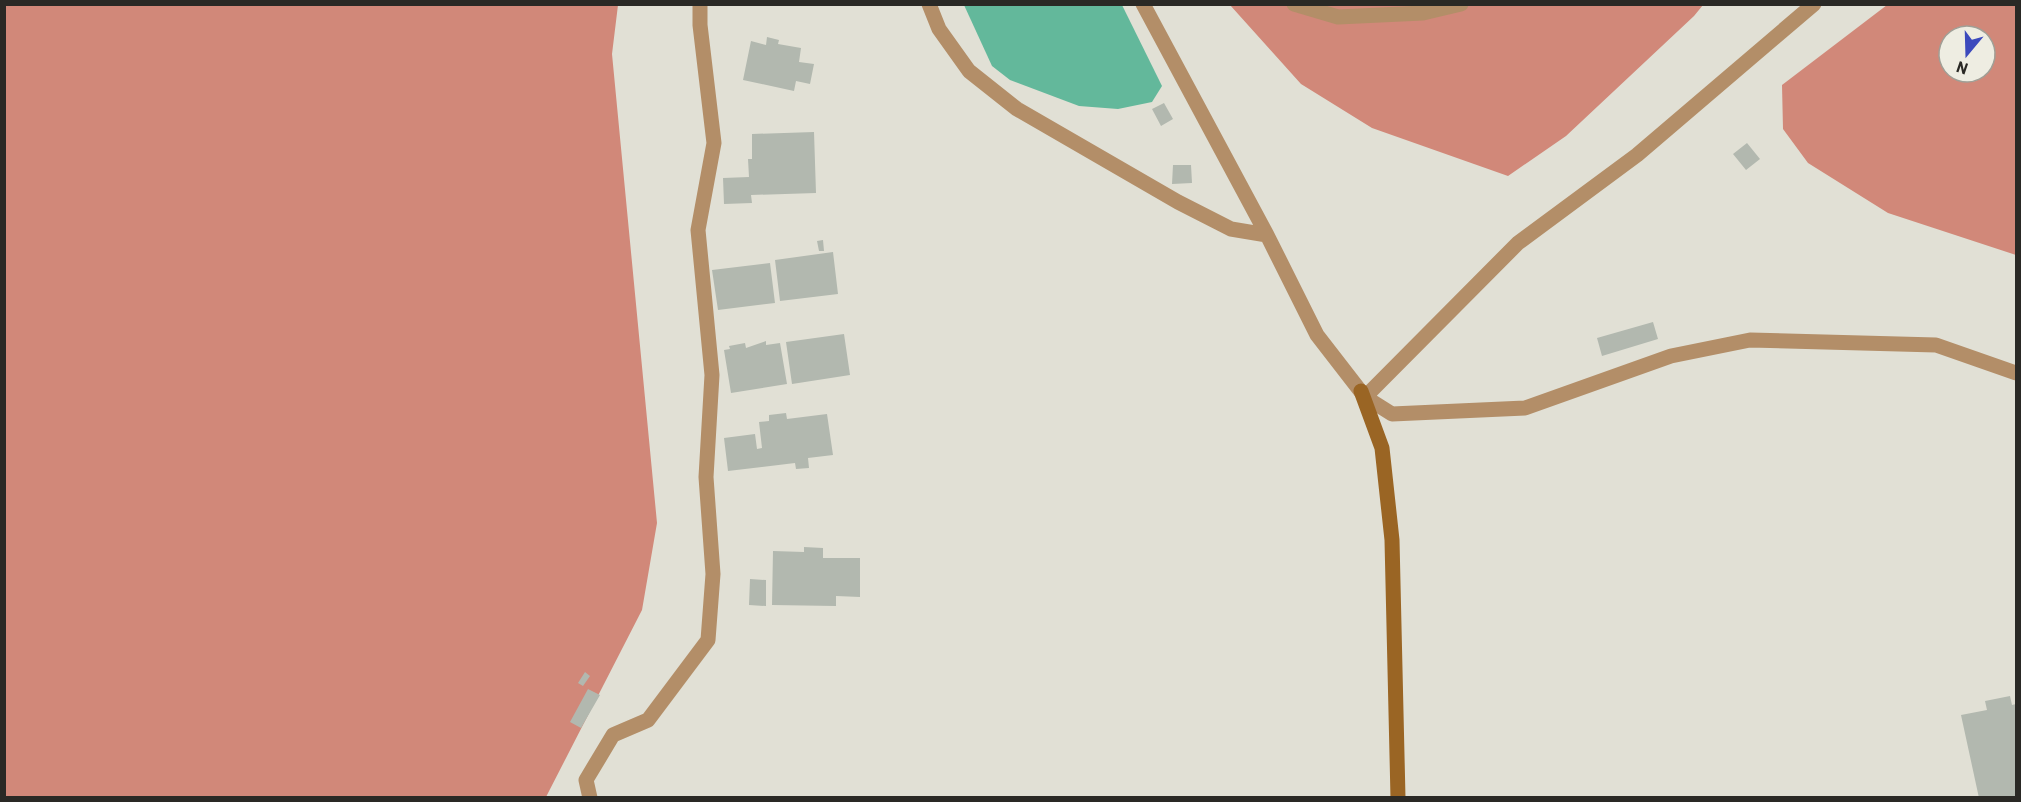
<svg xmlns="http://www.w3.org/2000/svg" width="2021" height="802" viewBox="0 0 2021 802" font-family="Barlow,sans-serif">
	<rect width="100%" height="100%" fill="#e1e0d5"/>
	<path fill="#d18879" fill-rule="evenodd" d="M5 5H618L612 54 657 523 642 610 546 797 5 798Z
		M1230 5H1703L1694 16 1566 136 1508 176 1372 128 1301 84Z
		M1887 5H2016V255L1888 213 1808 163 1783 129 1782 85ZM1949 36H1985V72H1949Z"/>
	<path fill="#63b89b" d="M964 5H1122L1162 86 1152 102 1118 109 1079 106 1010 80 992 66Z"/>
	<path fill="#b2b8af" d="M767 37 779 40 778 44 801 48 799 62 814 64 810 84 796 81 794 91 743 80 751 41 766 45Z
		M1164 103 1173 119 1161 126 1152 109Z
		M814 132 816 193 751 195 752 203 724 204 723 178 749 177 748 159H752V134Z
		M1747 143 1760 159 1746 170 1733 154Z
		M1173 165H1191L1192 183 1172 184Z
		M823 240 824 251H819L817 241Z
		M833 252 838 294 780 301 775 260Z
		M770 263 775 303 718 310 712 270Z
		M1653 322 1658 339 1602 356 1597 338Z
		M844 334 850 375 792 384 786 342Z
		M766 341V345L780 343 787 384 731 393 724 350 730 349 729 346 745 343 746 348Z
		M786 413 787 419 827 414 833 455 808 458 809 468 796 469 795 463 728 471 724 438 755 434 757 449 762 448 759 422 769 421V415Z
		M804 547 823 548V558H860V597L836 596V606L772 605 773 551 804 552Z
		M750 579 766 580V606L749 605Z
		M585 672 590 676 583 686 578 683Z
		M588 689 600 695 581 728 570 722Z
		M2010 696 2012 705 2016 704V798H1979L1961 715 1987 710 1985 701Z"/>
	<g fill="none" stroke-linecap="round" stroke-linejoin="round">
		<path stroke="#b38e68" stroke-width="15" d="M929 4 939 29 969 71 1017 109 1178 202 1231 229 1267 235
			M1143 4 1267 235 1317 335 1365 397 1392 414 1525 408 1671 356 1750 340 1936 345 2016 373
			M1294 4 1338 17 1423 13 1461 4
			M1365 397 1518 243 1637 155 1814 4
			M590 798 586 780 613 735 648 720 708 640 713 574 706 477 712 375 698 230 714 143 700 25V4"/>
		<path stroke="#9a6524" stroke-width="15" d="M1361 391 1382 448 1392 540 1398 798"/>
	</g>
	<rect width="2021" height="802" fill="none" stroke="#2a2925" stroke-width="12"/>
	<g transform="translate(1967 54) rotate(199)"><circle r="28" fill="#eeede2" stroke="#a09f96" stroke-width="1.5"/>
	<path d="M0-4.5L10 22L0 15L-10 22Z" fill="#3c4abd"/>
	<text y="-9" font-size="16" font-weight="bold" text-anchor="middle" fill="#2a2925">N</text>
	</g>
</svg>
